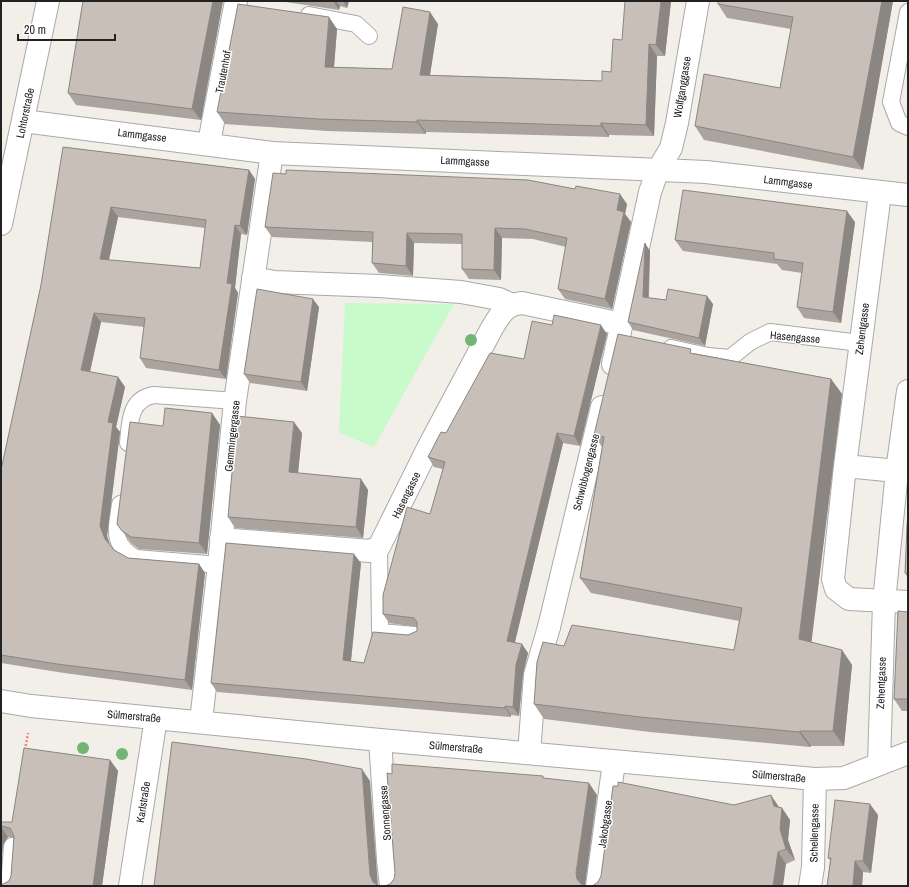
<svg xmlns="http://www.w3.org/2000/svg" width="909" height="887" viewBox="0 0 909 887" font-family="'Archivo Narrow',sans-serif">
	<rect width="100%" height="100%" fill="#f2efe9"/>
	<path fill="#c8facc" d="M345 303 454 304 374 447 339 433Z"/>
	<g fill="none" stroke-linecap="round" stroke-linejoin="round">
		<defs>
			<path id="service" d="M908 12 891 102 899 123 908 127
				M309 15 356 24 369 36
				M671 348 708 356 730 358 750 342 770 332 860 343
				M128 443C130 423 129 399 154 395L235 401
				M120 504C117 528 110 544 136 558L219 565
				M379 547 380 632 415 635
				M9 886 12 846"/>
			<path id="pedestrian" d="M1 701 31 706 380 740 815 779 844 778 908 753
				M201 721 219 565
				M380 740 388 859
				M529 753 535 675 549 627
				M879 764 884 602
				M813 867 815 779
				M130 886 156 718
				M597 886 614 762"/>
			<path id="minor" d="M23 121 272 153 706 172 908 195
				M209 143 236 1
				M1 224 48 1
				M253 278 275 282 379 286 461 292 499 299 510 304
				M613 364 650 192 658 170 671 148 677 123 698 1
				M845 466 880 193
				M897 471 845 466 833 579 836 589 849 599 908 602
				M221 539 370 551 379 547 428 448 492 328C501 314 504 305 522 303L622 324
				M219 565 235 401 272 153
				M884 602 897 471 908 391
				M549 627 602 407
				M388 859 391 886
				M810 886 813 867"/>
		</defs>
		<use href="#service" stroke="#a9a9a9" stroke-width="18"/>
		<use href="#pedestrian" stroke="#a9a9a9" stroke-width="24"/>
		<use href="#minor" stroke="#a9a9a9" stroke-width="24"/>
		<path stroke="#fa8072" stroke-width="2.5" stroke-dasharray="2 2" stroke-linecap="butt" d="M25 750 28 733"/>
		<use href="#service" stroke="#fff" stroke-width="16"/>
		<use href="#pedestrian" stroke="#fff" stroke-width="22"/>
		<use href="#minor" stroke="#fff" stroke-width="22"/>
	</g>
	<g fill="#74b475">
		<circle cx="471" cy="340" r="6"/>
		<circle cx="83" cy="748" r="6"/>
		<circle cx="122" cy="754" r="6"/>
	</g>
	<path fill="#aba49e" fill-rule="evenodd" d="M83 1H223L201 120 76 105 68 93Z
		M279 1H349L347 8 340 6 339 10Z
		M671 1 665 56H657L654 136 609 135V137L426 132V134L327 131 225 124 217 112 337 29 334 67 392 69 438 24 430 75 602 81 611 72 622 40Z
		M893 1 863 170 704 140 695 126 780 88 791 29 727 18 718 4Z
		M63 147 249 170 255 179 247 235 241 234 235 288 238 293 226 379 146 368 140 358 144 327 101 322 90 372 118 377 125 387 116 427 120 432 107 536 110 545 114 550 128 558 199 564 205 573 192 690 64 673 1 663V470L41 285ZM118 217 205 228 200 268 109 260Z
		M286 174 627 204 625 214 631 222 612 309 565 299 558 289 566 247 533 239 502 238 501 280 469 279 462 269V244L414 243 413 276 379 273 372 263V242L272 237 265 227Z
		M855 222 841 323 804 318 797 307 802 273 782 270 777 264 683 251 675 240Z
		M650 251 649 298 713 304 705 346 633 330 628 322Z
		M319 307 307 391 250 383 244 374Z
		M552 325 607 334 580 446 563 443 515 642 528 653 523 674 519 716 511 715V717L217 692 211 683 361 563 351 661 364 663 408 635 417 631V627L389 623 383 614 430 514 443 469 434 467 428 457 446 433 524 359Z
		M693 353 831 379 842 394 811 642 842 650 852 665 844 746H811L810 747 650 732 544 719 534 704 564 646 734 650 739 621 591 593 580 578 602 447 594 435Z
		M212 413 220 425 207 554 139 549 131 543 117 524 163 426Z
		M302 433 298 473 361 479 368 490 363 538 235 528 228 517Z
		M908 516V578L905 573Z
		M908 612V711H902L894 699Z
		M110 760 118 771 102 886H1L9 881 11 876 14 838 8 837 3 845 1 866V822H12Z
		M734 805 782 808 790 820 788 840 795 860 786 864 594 885Z
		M878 815 871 873 863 872 862 886H827L830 860 828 858Z"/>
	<path fill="#8b8681" d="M213 1H223L201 120 192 109Z
		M333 1H336L340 6 339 10Z
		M343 1H349L347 8Z
		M661 1H671L665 56 656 45Z
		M882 1H893L863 170 853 157Z
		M430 12 438 24 428 87 420 75Z
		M329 17 337 29 333 79 325 67Z
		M649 44 657 56 654 136 646 125Z
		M417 120 426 132V134L417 122Z
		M601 123 609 135V137L601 126Z
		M249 170 255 179 247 235 240 226Z
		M620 194 627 204 625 214 631 222 612 309 605 299 617 210Z
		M111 207 118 217 107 268 100 259Z
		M847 211 855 222 841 323 833 312Z
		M235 225 241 234 235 288 238 293 226 379 219 370 227 283Z
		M495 228 502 238 501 280 494 270Z
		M407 233 414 243 413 276 406 266Z
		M645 243 650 251 648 305 643 297Z
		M707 296 713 304 705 346 699 338Z
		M313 299 319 307 307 391 301 382Z
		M94 313 101 322 88 380 81 370Z
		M601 325 607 334 580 446 574 436Z
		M118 377 125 387 116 427 120 432 107 536 111 549 105 539 100 526 108 422Z
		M831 379 842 394 810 654 799 639Z
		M212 413 220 425 207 554 199 543Z
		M294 422 302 433 297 483 289 472Z
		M557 433 563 443 513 650 507 641Z
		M361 479 368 490 363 538 356 527Z
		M354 554 361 563 350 669 343 660Z
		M199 564 205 573 192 690 185 680Z
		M522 644 528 653 523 674 519 716 513 707 516 665Z
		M842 650 852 665 844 746 833 731Z
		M505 706 511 715V717L505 708Z
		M800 731 811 746 810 747 799 732Z
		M110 760 118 771 102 886H93Z
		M362 769 370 781 378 886 373 882 370 875Z
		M589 783 597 795 585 886H582L577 879 576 873Z
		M771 795 779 807 782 808 790 820 788 840 795 860 786 849Z
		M870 804 878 815 871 873 863 861Z
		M1 827 8 837 3 845 1 866Z
		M778 852 786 864 783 886H773Z
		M855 861 863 872 862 886H853Z"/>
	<path fill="#c7bfb8" stroke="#8b8681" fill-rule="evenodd" d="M83 1H213L192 109 68 93Z
		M625 1H661L656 45 649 44 646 125 601 123V126L417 120V122L319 119 217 112 238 4 329 17 325 67 392 69 403 7 430 12 420 75 602 81V71L611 72 613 39 622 40Z
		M718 1H882L853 157 695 126 704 74 780 88 793 17 718 4Z
		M63 147 249 170 240 226 235 225 227 283 232 284 219 370 140 358 145 318 94 313 81 370 118 377 108 422 113 423 100 526 105 539 114 550 128 558 199 564 185 680 57 664 1 655V470L41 285ZM111 207 206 220 200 268 100 259Z
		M286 170 528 180 575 189 576 186 620 194 617 210 624 212 605 299 558 289 567 238 525 229 495 228 494 270 462 269V234L407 233 406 266 372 263 373 232 265 227 273 173 286 174Z
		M683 190 847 211 833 312 797 307 803 263 774 259V253L675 240Z
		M645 243 643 297 666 300 668 289 707 296 699 338 628 322Z
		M257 289 313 299 301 382 244 374Z
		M554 315 601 325 574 436 557 433 507 641 522 644 516 665 513 707 505 706V708L211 683 226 543 354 554 343 660 364 663 373 632 408 635 417 631V622L414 618 383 614V595L407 507 430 514 445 462 428 457 441 432 446 433 490 353 524 359 532 321 552 325Z
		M618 334 691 349 690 353 831 379 799 639 842 650 833 731H800L799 732 640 717 534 704 537 662 543 642 564 646 572 625 734 650 742 608 580 578 604 437 594 435Z
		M165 408 212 413 199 543 131 537 122 531 117 524 130 422 163 426Z
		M237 416 294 422 289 472 361 479 356 527 228 517Z
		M908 516V574L905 573 907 525Z
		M898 611 908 612V699H894Z
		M172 742 306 759 362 769 370 875 373 882 377 885 381 886H154Z
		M24 748 110 760 93 886H1V885L9 881 11 876 14 836 10 828 1 826V822H12Z
		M392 764 543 776V778L589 783 576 873 577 879 581 884 586 886H385L390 884 394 879 395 873 387 773 392 774Z
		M618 782 734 805 771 795 774 806 782 808 780 829 786 849 778 852 773 886H590L594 885 598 882 601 876 613 786H618Z
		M835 800 870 804 863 861H855L853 886H827L831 858H828Z"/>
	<g text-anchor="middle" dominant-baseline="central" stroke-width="3" stroke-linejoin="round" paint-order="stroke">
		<g font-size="11" fill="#222" stroke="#fff">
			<text transform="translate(223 72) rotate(-79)">Trautenhof</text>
			<text transform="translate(682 87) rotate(-81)">Wolfganggasse</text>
			<text transform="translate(25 113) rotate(-78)">Lohtorstraße</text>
			<text transform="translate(142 135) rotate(7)">Lammgasse</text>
			<text transform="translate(465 161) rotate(3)">Lammgasse</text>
			<text transform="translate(788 182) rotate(7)">Lammgasse</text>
			<text transform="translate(862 329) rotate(-83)">Zehentgasse</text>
			<text transform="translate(795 337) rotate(5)">Hasengasse</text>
			<text transform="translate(232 436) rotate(-84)">Gemmingergasse</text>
			<text transform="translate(586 472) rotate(-76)">Schwibbogengasse</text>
			<text transform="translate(406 495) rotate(-64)">Hasengasse</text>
			<text transform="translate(881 683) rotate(-88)">Zehentgasse</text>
			<text transform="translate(134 716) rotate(5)">Sülmerstraße</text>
			<text transform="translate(456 747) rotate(5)">Sülmerstraße</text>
			<text transform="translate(779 776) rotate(5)">Sülmerstraße</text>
			<text transform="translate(143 802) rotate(-81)">Karlstraße</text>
			<text transform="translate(385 813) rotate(-94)">Sonnengasse</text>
			<text transform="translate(605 824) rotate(-82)">Jakobgasse</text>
			<text transform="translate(814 833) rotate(-89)">Schellengasse</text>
		</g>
	</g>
	<rect width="909" height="887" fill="none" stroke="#222222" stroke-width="4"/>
	<path d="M18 34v6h97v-6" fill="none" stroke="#222222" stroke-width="2"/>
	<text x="24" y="34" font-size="12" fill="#222222" stroke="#ffffff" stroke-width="3" paint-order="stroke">20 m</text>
</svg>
